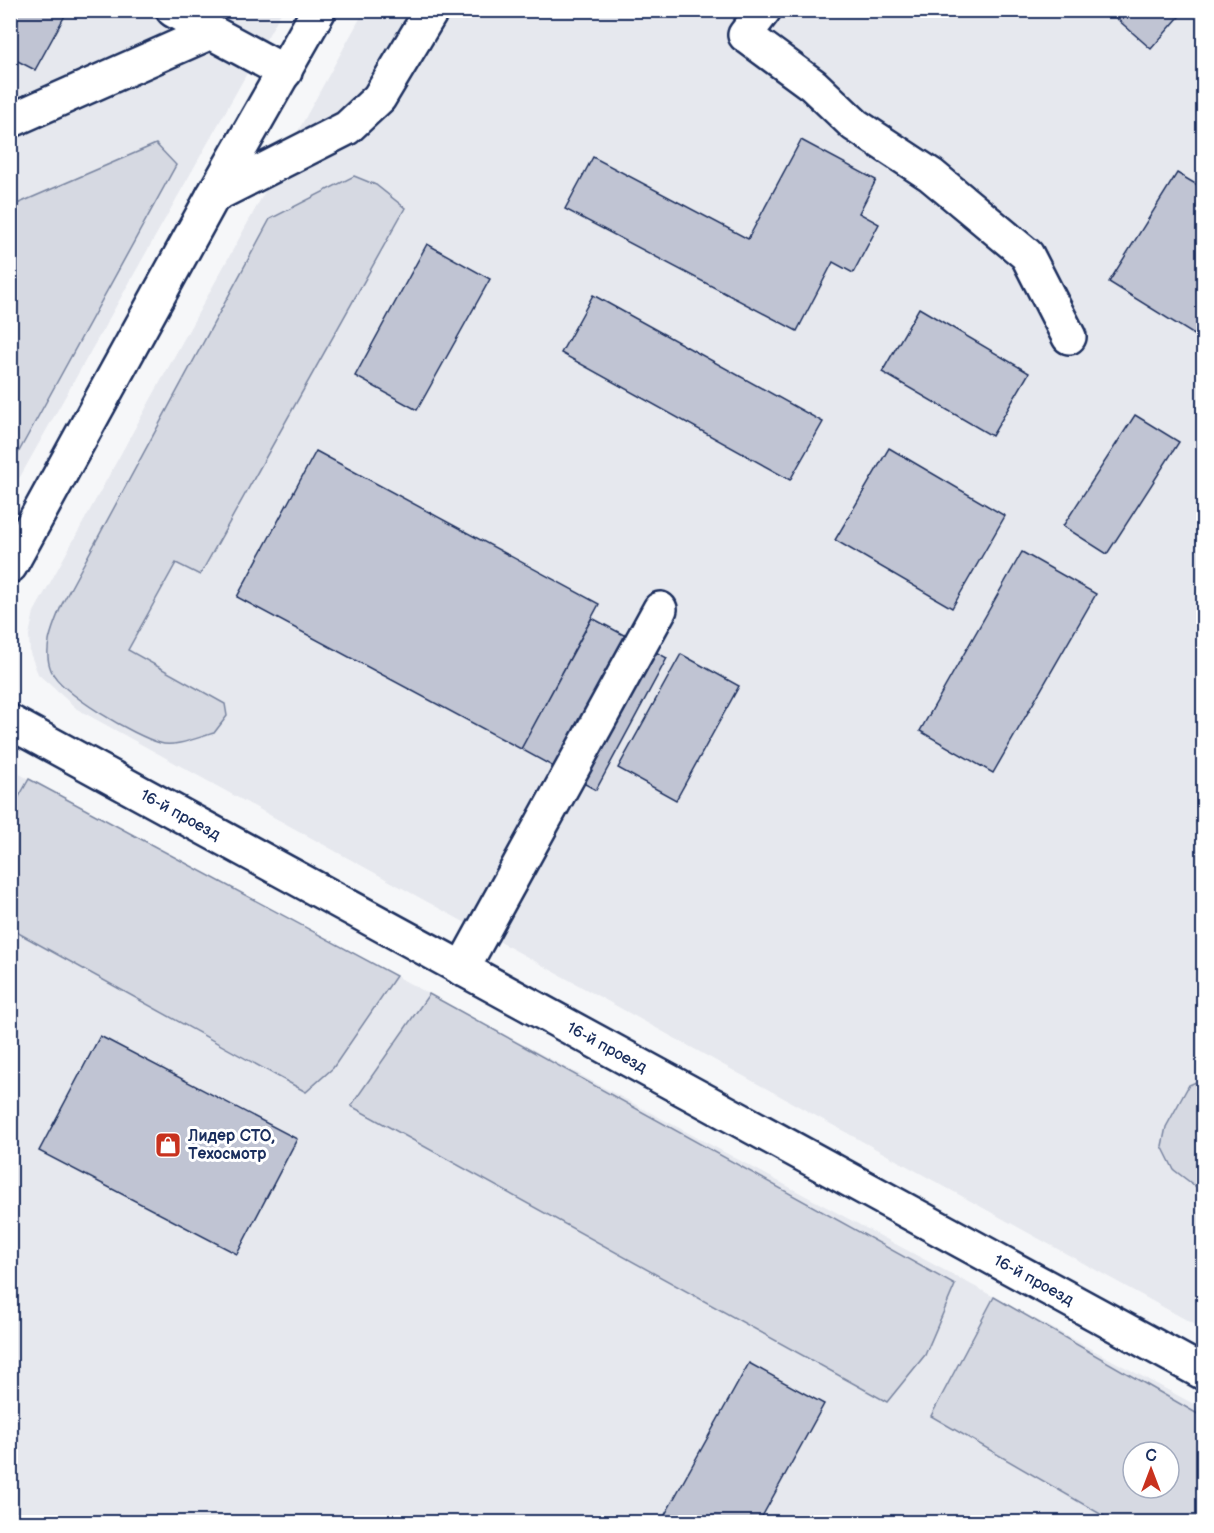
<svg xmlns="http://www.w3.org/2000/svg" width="1214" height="1533" viewBox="0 0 1214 1533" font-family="'Balsamiq Sans',sans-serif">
	<rect width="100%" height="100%" fill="#f6f7f9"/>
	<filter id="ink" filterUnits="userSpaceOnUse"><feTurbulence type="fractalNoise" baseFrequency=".0167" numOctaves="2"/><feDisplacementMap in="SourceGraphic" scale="12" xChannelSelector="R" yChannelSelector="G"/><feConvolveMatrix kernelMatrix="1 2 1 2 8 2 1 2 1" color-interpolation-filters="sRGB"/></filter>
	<g filter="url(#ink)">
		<path fill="#e6e8ee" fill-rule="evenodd" d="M11 11H282L11 493Z
			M364 11H1203V1329L77 709 38 674 30 653 29 635 34 612Z
			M10 769 1203 1409V1522H11ZM1133 1452H1169V1488H1133Z"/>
		<path fill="#d6d9e2" stroke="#7884a0" stroke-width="1.5" fill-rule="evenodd" d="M156 144 176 165 11 466V209L17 204Z
			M354 176 376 185 405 208 200 575 176 563 128 650 225 704 227 716 214 733C199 737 174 748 160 743 135 736 61 694 51 670 42 648 54 624 62 604L270 219Z
			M29 779 396 976 333 1068 306 1092 11 929V811Z
			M429 994 955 1285 925 1355 887 1402 351 1106Z
			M1203 1079V1192L1174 1170 1162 1146 1166 1127 1189 1085Z
			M994 1297 1203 1417V1522H1114L931 1416ZM1133 1452H1169V1488H1133Z"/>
		<path fill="#c0c4d3" stroke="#1b2f5e" stroke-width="1.5" d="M10 10H68L35 70 10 57Z
			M1107 10H1185L1151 49Z
			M801 140 876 180 859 213 879 224 853 273 833 262 797 331 565 209 593 157 748 239Z
			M1177 173 1204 189V341L1109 282Z
			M427 244 490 279 417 410 355 376Z
			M593 295 823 422 790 480 561 353Z
			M919 308 1029 373 992 436 882 372Z
			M1135 415 1179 442 1107 554 1063 526Z
			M889 448 1005 516 952 608 835 540Z
			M316 451 599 604 521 749 237 597Z
			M1022 552 1096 594 993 773 920 731Z
			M592 618 667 658 596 790 521 749Z
			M681 654 739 686 676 800 618 768Z
			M100 1036 297 1139 237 1254 39 1151Z
			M749 1363 824 1404 759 1522H661Z"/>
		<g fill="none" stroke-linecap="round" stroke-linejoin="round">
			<defs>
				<g id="minor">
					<path d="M173 10 211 32"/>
					<path d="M764 10 745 35 813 85 855 125 931 175 1027 255 1069 337"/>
					<path d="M10 121 211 32 285 72"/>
					<path d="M213 196 347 128 379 98 432 10"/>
					<path d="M10 566 213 196 319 10"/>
					<path id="s1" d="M10 722 1204 1373"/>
					<path d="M462 969 660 609"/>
				</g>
			</defs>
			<use href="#minor" stroke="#1b2f5e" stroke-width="38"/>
			<use href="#minor" stroke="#fff" stroke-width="33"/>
		</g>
	</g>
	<defs>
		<symbol id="shop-square" viewBox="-11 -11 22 22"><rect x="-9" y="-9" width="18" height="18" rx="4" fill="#c8321e" stroke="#fff"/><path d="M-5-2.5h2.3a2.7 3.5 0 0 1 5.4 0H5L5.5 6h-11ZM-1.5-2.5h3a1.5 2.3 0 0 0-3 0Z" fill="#fff"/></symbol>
	</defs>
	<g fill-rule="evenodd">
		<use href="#shop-square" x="153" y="1130" width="30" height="30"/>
	</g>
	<g text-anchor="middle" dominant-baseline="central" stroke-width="6" stroke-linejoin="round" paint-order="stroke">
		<g font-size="16" fill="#1b2f5e" stroke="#fff">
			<text stroke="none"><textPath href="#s1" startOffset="194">16-й проезд</textPath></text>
			<text stroke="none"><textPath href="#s1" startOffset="680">16-й проезд</textPath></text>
			<text stroke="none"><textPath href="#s1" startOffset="1166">16-й проезд</textPath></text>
		</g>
		<g font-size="16" font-weight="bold" fill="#1b2f5e" stroke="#fff" text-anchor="start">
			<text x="188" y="1136">Лидер СТО,<tspan x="188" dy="18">Техосмотр</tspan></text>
		</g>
	</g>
	<rect width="1214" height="1533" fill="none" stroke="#fff" stroke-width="36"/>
	<rect x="18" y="18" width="1178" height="1497" fill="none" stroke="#1b2f5e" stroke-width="2" filter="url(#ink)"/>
	<g transform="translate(1151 1470)"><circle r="28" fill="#ffffff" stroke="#a4acbf" stroke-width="1.5"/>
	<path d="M0-4.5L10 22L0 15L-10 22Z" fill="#c8321e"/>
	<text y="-9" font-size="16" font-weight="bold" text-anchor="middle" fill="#1b2f5e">С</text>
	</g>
</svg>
